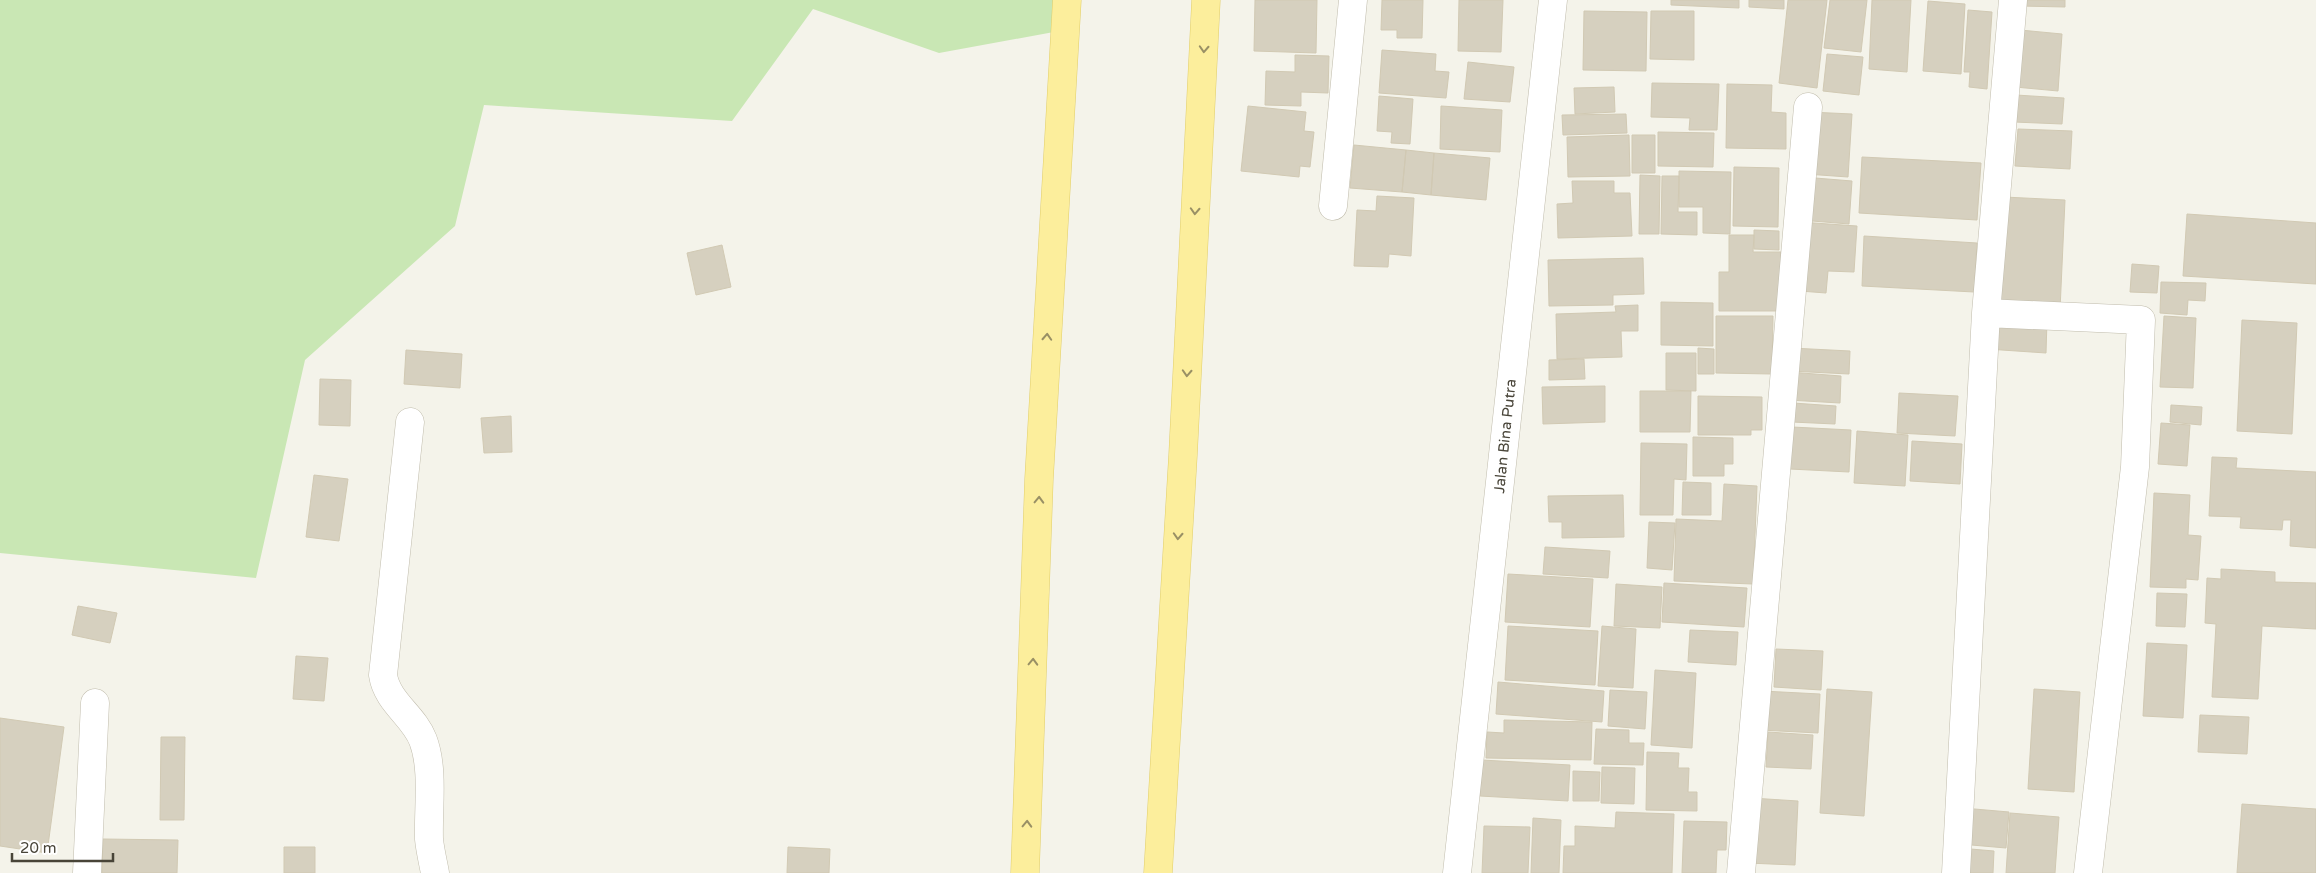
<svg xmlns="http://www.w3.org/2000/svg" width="2316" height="873" viewBox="0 0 2316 873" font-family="'Varela Round',sans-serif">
	<rect width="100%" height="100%" fill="#f4f3ea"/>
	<path fill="#c9e7b4" d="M0 0H1072L1070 29 939 53 813 9 732 121 484 105 455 226 305 360 256 578 0 553Z"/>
	<path fill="#d6d0bf" stroke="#d1c9b3" d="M1255 0H1317L1316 53 1254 51Z
		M1382 0H1423L1422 38H1397V30H1381Z
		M1459 0H1503L1501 52 1458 51Z
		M1671 0H1739V8L1671 5Z
		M1749 0H1784V9L1749 7Z
		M1788 0H1827L1817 88 1779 83Z
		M1830 0H1867L1861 52 1824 48Z
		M1872 0H1911L1907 72 1869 69Z
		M2020 0H2065V7L2020 6Z
		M1928 1 1965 4 1961 74 1923 71Z
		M1968 10 1992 12 1987 89 1969 87 1970 72H1964Z
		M1584 11 1647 12 1646 71 1583 70Z
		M1651 11H1694V60L1650 59Z
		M2020 30 2062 34 2058 91 2015 87Z
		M1382 50 1436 54 1435 71 1449 72 1446 98 1379 93Z
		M1827 54 1863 57 1859 95 1823 91Z
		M1295 55 1329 56 1328 93 1301 92V106L1265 105 1266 71 1295 72Z
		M1468 62 1514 67 1510 102 1464 99Z
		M1652 83 1719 84 1717 130H1689L1690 118 1651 117Z
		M1727 84 1772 85 1771 112 1786 113V149L1726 148Z
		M1614 87 1615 112 1575 114 1574 88Z
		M2016 95 2064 98 2062 124 2014 122Z
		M1379 96 1413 99 1410 144 1391 143 1392 132 1377 131Z
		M1248 106 1306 112 1304 131 1314 132 1310 167 1300 166 1299 177 1241 171Z
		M1441 106 1502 110 1500 152 1440 149Z
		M1809 112 1852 114 1848 177 1806 174Z
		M1626 114 1627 133 1563 135 1562 115Z
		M2018 129 2072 131 2070 169 2015 166Z
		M1658 132 1714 133 1713 167 1658 166Z
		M1629 135 1630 176 1568 177 1567 137Z
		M1632 135H1655V173H1632Z
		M1354 145 1406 150 1402 192 1350 188Z
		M1406 150 1434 153 1431 195 1402 192Z
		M1434 153 1490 158 1486 200 1431 195Z
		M1862 157 1981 163 1977 220 1859 213Z
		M1734 167 1779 168 1778 227 1733 226Z
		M1679 171 1731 172 1730 234 1703 233V207H1679Z
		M1640 175 1660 176 1659 234H1639Z
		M1662 176H1679L1678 212H1697V235L1661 234Z
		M1803 177 1852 181 1849 224 1800 220Z
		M1572 181H1614V193H1630L1632 236 1558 238 1557 204 1573 203Z
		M1377 196 1414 198 1411 256 1389 254 1388 267 1354 266 1357 210 1376 211Z
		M2004 197 2065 200 2060 310 1998 306Z
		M2187 214 2316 223V284L2183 276Z
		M1800 222 1857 226 1854 272 1828 271 1826 293 1800 291Z
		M1754 230 1779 231V250L1754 249Z
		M1729 235H1754L1753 252H1781V311H1719V272H1729Z
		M1864 236 1977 243 1974 292 1862 286Z
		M722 245 731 287 696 295 687 253Z
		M1643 258 1644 294 1613 295V305L1549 306 1548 260Z
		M2132 264 2159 266 2157 293 2130 292Z
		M2161 282 2206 283 2205 301 2188 300 2187 315 2160 313Z
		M1661 302 1713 303V346L1661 345Z
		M1638 305V331H1621L1622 357 1557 359 1556 314 1616 312 1615 306Z
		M1716 316H1773L1772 374 1716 373Z
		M2164 316 2196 318 2193 388 2160 387Z
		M1989 317 2047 320 2046 353 1987 349Z
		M2242 320 2297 323 2292 434 2237 431Z
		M1698 348 1714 349V374H1698Z
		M1791 348 1850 351 1849 374 1789 371Z
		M406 350 462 354 460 388 404 384Z
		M1666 353H1696V391L1666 390Z
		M1584 359 1585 379 1549 380V360Z
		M1789 372 1841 376 1840 403 1788 400Z
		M320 379 351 380 350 426 319 425Z
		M1605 386V422L1543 424 1542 387Z
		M1640 391H1691L1690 432H1640Z
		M1899 393 1958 396 1955 436 1897 433Z
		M1698 396 1762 397V430H1751V435H1698Z
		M1793 403 1836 406 1835 424 1792 422Z
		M2171 405 2202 407 2201 425 2170 422Z
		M511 416 512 452 484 453 481 418Z
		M2161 423 2190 425 2187 466 2158 464Z
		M1792 427 1851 430 1849 472 1790 469Z
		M1857 431 1908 435 1905 486 1854 483Z
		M1693 437 1733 438V464H1724V476H1693Z
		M1912 441 1962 444 1960 484 1910 481Z
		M1641 443 1687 444 1686 480 1674 479 1673 515H1640Z
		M2212 457 2237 458 2236 468 2316 472V548L2290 546 2291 520H2283L2282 530 2240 528 2241 517 2209 516Z
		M314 475 348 479 339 541 306 537Z
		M1683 482 1711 483V515H1682Z
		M1724 484 1757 486 1753 584 1674 581 1676 519 1722 521Z
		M2154 493 2190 495 2188 535 2201 536 2198 580 2186 579V588L2150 587Z
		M1623 495 1624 537 1562 538V522H1549L1548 496Z
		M1649 522 1675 523 1672 570 1647 568Z
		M1545 547 1610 551 1608 578 1543 574Z
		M2221 569 2275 572V582L2316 583V629L2262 626 2258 699 2212 697 2216 624 2205 623 2207 578 2221 579Z
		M1508 574 1593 579 1590 627 1505 622Z
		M1664 583 1747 588 1744 627 1662 622Z
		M1616 584 1662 587 1660 628 1614 626Z
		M2157 593 2187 594 2185 627 2156 626Z
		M78 606 117 613 110 643 72 635Z
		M1508 626 1598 631 1595 685 1505 680Z
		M1602 626 1636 629 1633 688 1598 686Z
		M1690 630 1738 632 1736 665 1688 662Z
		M2147 643 2187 645 2183 718 2143 716Z
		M1776 649 1823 651 1821 690 1774 687Z
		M296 656 328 658 324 701 293 699Z
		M1655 670 1696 673 1692 748 1651 745Z
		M1498 682 1604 691 1602 722 1496 714Z
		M1827 689 1872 692 1864 816 1820 813Z
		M2034 689 2080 692 2074 792 2028 789Z
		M1610 690 1647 692 1645 729 1608 726Z
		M1762 691 1820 694 1818 733 1760 730Z
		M2200 715 2249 717 2247 754 2198 752Z
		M0 718 64 727 47 853 0 846Z
		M1504 720 1592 722 1591 760 1486 758 1487 732 1504 733Z
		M1596 729 1629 730V743H1644L1643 765 1594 764Z
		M1768 732 1813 735 1811 769 1766 767Z
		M161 737H185L184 820H160Z
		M1647 752 1679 753 1678 768H1689L1688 792H1697V811L1646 810Z
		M1482 760 1570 765 1568 801 1480 796Z
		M1602 767 1635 768 1634 804 1601 803Z
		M1573 771 1600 772 1599 801H1573Z
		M1751 798 1798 801 1795 865 1747 863Z
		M2242 804 2316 809V873H2237Z
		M1963 808 2009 812 2006 848 1960 844Z
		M1616 812 1674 814 1672 873H1563L1564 846H1575V826L1615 828Z
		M2010 813 2059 817 2055 873H2006Z
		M1533 818 1561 820 1559 873H1531Z
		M1684 821 1727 822 1726 850H1717L1716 873H1682Z
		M1484 826 1530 827 1528 873H1482Z
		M103 839 178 840 177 873H102Z
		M284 847H315V873H284Z
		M788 847 830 849 829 873H787Z
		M1959 848 1994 851 1993 873H1958Z"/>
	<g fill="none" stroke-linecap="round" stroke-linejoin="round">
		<defs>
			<path id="minor" d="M1333 206 1353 0
				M1986 313 2141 320 2135 467 2088 873
				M410 422 383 675C387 702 414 716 423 740 434 769 428 808 429 839 430 850 433 862 435 873
				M87 873 95 703
				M1457 873 1553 0
				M1741 873 1808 107
				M1956 873 1986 313 2013 0"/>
			<path id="major" d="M1025 873 1039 479 1067 0
				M1158 873 1183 455 1206 0"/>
		</defs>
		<use href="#minor" stroke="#c0bcac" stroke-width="29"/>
		<use href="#major" stroke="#e1ce6b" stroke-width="29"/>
		<use href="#minor" stroke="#fff" stroke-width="28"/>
		<use href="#major" stroke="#fcee9c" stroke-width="28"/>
	</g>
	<defs><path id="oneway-chevron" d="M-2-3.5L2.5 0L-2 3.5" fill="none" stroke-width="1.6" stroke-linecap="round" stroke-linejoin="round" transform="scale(1.25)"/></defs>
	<g stroke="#999065">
		<use href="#oneway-chevron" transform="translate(1204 49) rotate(93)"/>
		<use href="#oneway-chevron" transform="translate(1195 211) rotate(93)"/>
		<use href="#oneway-chevron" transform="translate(1047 337) rotate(-87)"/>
		<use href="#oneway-chevron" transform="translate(1187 373) rotate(93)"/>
		<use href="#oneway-chevron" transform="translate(1039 500) rotate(-88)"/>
		<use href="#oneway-chevron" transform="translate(1178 536) rotate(93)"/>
		<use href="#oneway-chevron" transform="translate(1033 662) rotate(-88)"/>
		<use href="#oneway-chevron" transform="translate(1027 824) rotate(-88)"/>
	</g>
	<g text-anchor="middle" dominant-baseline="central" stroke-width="5" stroke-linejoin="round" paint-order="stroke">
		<g font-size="15" fill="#484438" stroke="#fff">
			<text transform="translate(1505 436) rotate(-84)">Jalan Bina Putra</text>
		</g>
	</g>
	<path d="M12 853v8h101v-8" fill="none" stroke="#484438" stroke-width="2.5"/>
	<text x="20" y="853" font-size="15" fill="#484438" stroke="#ffffff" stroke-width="4" paint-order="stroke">20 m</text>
</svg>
